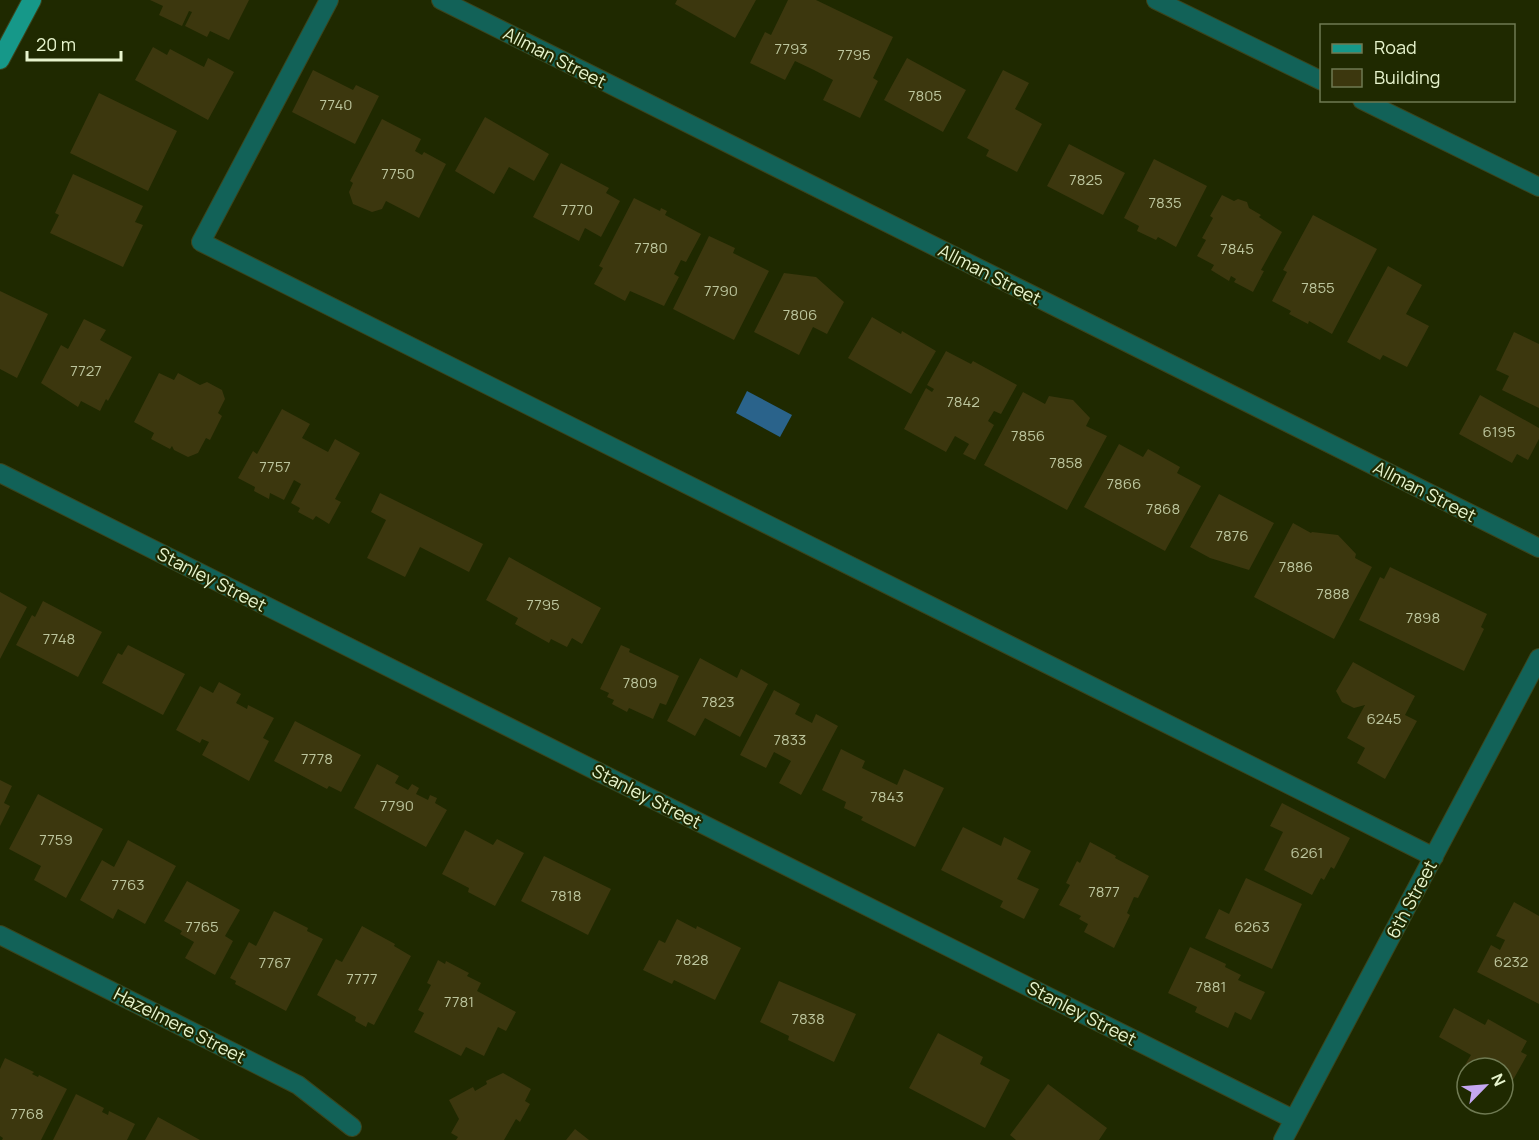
<svg xmlns="http://www.w3.org/2000/svg" width="1539" height="1140" viewBox="0 0 1539 1140" font-family="Manrope,sans-serif">
	<rect width="100%" height="100%" fill="#1f2900"/>
	<path fill="#2a638b" d="M747 391 792 415 780 437 736 413Z"/>
	<path fill="#3c370e" d="M150 0H249L229 40 210 31 207 37 185 26 192 12 189 11 182 26 159 15 163 6Z
		M677 0H756L735 38 675 4Z
		M788 0H816L893 37 873 78 878 81 860 118 823 100 833 80 814 70 795 61 785 80 750 63 765 32 771 35Z
		M153 47 167 55 170 49 204 67 208 58 234 72 208 120 135 80Z
		M907 58 966 90 943 132 884 100Z
		M313 70 353 90 356 85 379 96 355 144 292 112Z
		M1003 70 1029 83 1015 109 1042 124 1017 172 986 156 989 150 967 138Z
		M99 93 177 131 148 191 70 153Z
		M485 117 549 154 534 181 509 167 494 194 455 171Z
		M382 119 421 139 415 151 422 155 424 152 446 164 419 218 386 201 382 209 372 212 353 204 349 192 353 183 350 181Z
		M1069 144 1125 173 1103 215 1047 186Z
		M1154 159 1207 186 1176 247 1158 237 1156 240 1137 231 1139 226 1124 218Z
		M561 163 609 188 606 193 620 201 601 237 585 228 579 241 533 217Z
		M73 174 143 206 135 222 143 225 123 267 50 233 59 215 55 213Z
		M1222 195 1234 201 1238 199 1247 202 1249 208 1261 215 1259 217 1282 232 1261 270 1264 271 1253 292 1234 282 1236 279 1231 276 1229 281 1211 270 1214 265 1197 256 1206 240 1202 238 1213 218 1210 216Z
		M634 198 660 211 661 208 667 211 665 215 701 234 686 262 681 260 674 274 679 277 664 306 630 291 625 301 594 284 603 268 599 266Z
		M1313 215 1377 249 1332 334 1309 321 1308 324 1289 314 1291 311 1272 301 1287 272 1283 270Z
		M709 236 735 248 733 253 769 271 734 340 673 309Z
		M1388 266 1422 285 1406 314 1429 326 1407 367 1383 355 1380 360 1347 342Z
		M784 273 816 277 844 302 827 334 813 327 799 355 754 332Z
		M0 291 48 314 17 378 0 369Z
		M872 317 901 334 902 331 936 351 911 394 848 358Z
		M84 319 106 330 100 340 132 357 108 401 106 399 100 411 81 401 78 407 41 383 61 345 68 349Z
		M1514 332 1539 344V408L1502 390 1509 376 1496 370Z
		M946 351 971 364 973 361 1017 385 1001 414 994 411 988 421 994 425 975 460 963 454 969 444 955 436 946 452 904 429 926 388 932 392 934 389 927 385Z
		M159 373 174 380 178 373 200 385 207 382 222 390 225 399 218 413 222 416 210 440 206 438 198 453 188 457 174 450 172 446 170 449 151 439 154 433 134 422Z
		M1023 392 1045 404 1049 396 1073 400 1090 418 1086 426 1107 436 1067 510 984 465Z
		M1480 395 1539 428V439L1528 460 1517 454 1512 463 1459 434Z
		M282 409 310 424 302 438 328 452 335 439 360 453 335 499 341 502 329 524 316 516 313 520 298 512 300 508 291 503 301 484 294 480 284 500 270 493 269 499 254 491 255 487 238 478 253 451 257 454Z
		M1119 444 1143 457 1148 449 1180 467 1177 473 1201 486 1165 551 1084 507Z
		M380 493 483 544 469 572 420 547 405 577 367 558 386 520 371 512Z
		M1219 494 1274 523 1249 570 1210 558 1190 547Z
		M1293 523 1311 533 1312 532 1338 535 1356 554 1355 558 1372 567 1334 639 1254 597Z
		M509 557 601 608 582 644 572 638 567 647 551 639 549 643 515 624 518 618 486 600Z
		M1390 567 1487 614 1481 627 1484 629 1464 671 1359 620 1380 577 1384 579Z
		M0 592 27 607 0 659Z
		M43 601 102 632 78 677 16 645 32 615 35 617Z
		M128 645 185 674 163 715 102 683 118 653 122 655Z
		M621 645 630 649 629 652 679 676 666 705 660 703 653 719 629 708 627 712 612 704 614 700 607 697 609 693 600 689Z
		M700 658 737 678 741 669 768 684 740 737 705 718 695 736 667 721Z
		M1353 662 1415 696 1405 715 1417 721 1385 779 1357 763 1365 748 1347 738 1365 705 1354 708 1342 702 1336 691Z
		M219 682 241 694 236 703 247 709 248 705 274 718 263 738 269 741 249 781 202 755 209 742 202 739 200 743 176 730 200 686 213 693Z
		M774 690 800 704 795 714 812 723 816 714 838 726 801 795 779 783 791 761 774 752 766 768 740 755Z
		M295 721 361 755 341 792 329 786 327 789 274 761Z
		M841 749 865 761 862 768 897 785 904 769 944 788 915 847 861 820 863 817 844 808 846 802 822 790Z
		M377 764 399 776 395 783 408 790 412 784 419 788 416 794 428 800 430 795 437 798 435 803 447 810 426 847 354 808Z
		M0 780 12 786 4 803 10 806 0 826Z
		M38 794 103 829 66 898 34 880 41 866 9 849Z
		M1282 803 1350 838 1334 869 1331 867 1324 880 1321 878 1312 895 1264 870 1283 832 1270 826Z
		M963 827 1001 846 1004 837 1031 851 1017 879 1039 889 1024 919 1000 907 1003 901 941 870Z
		M465 830 493 845 497 839 524 853 495 906 468 892 469 888 442 874Z
		M128 840 176 866 145 924 118 909 113 919 80 900 102 860 114 867Z
		M1090 842 1116 856 1115 858 1149 876 1138 898 1134 897 1127 913 1130 915 1114 948 1084 932 1088 924 1079 919 1081 916 1059 905 1070 885 1066 883 1077 861 1080 863Z
		M544 856 611 889 588 935 521 901Z
		M1246 878 1302 904 1272 969 1205 938 1219 909 1229 914Z
		M187 881 240 910 225 936 233 941 215 975 185 958 194 942 180 934 182 931 164 921Z
		M1514 902 1539 916V1004L1477 972 1491 945 1500 950 1505 940 1496 936Z
		M274 911 308 928 307 931 323 939 286 1011 235 984 236 981 230 978 249 942 256 946Z
		M677 919 696 929 697 926 741 948 715 1000 674 980 672 984 643 970 659 940 665 943Z
		M362 926 395 944 394 946 411 956 374 1025 368 1022 366 1027 355 1021 356 1017 317 995 336 959 342 962Z
		M1190 947 1226 964 1225 967 1241 975 1238 980 1265 992 1251 1020 1235 1012 1228 1028 1195 1012 1197 1007 1168 993Z
		M438 960 445 964 446 961 469 973 467 976 481 983 477 991 516 1012 506 1031 498 1027 484 1056 466 1047 461 1056 414 1032 424 1013 418 1010 431 985 427 983Z
		M779 981 856 1014 834 1062 788 1040 789 1036 760 1022Z
		M1454 1008 1485 1025 1488 1019 1527 1041 1521 1052 1527 1055 1513 1080 1509 1078 1503 1090V1068H1467V1080L1459 1075 1471 1055 1439 1037Z
		M938 1033 983 1057 980 1064 1010 1080 985 1128 909 1088Z
		M5 1058 34 1072 32 1074 38 1077 39 1075 67 1089 41 1140H2L3 1138 0 1136V1069Z
		M503 1073 531 1089 525 1101 530 1104 520 1122 516 1119 504 1140H456L458 1137 451 1133 459 1119 449 1100 473 1087 475 1091 487 1084 486 1081Z
		M1048 1084 1107 1128 1099 1140H1016L1010 1135Z
		M76 1094 104 1108 102 1112 108 1115 109 1111 135 1124 127 1140H53Z
		M158 1117 200 1140H145Z
		M575 1129 589 1140H566Z"/>
	<g fill="none" stroke-linecap="round" stroke-linejoin="round">
		<defs>
			<path id="minor" d="M329 0 201 242 1434 857
				M441 0 1539 548
				M1156 0 1322 81
				M1362 100 1539 187
				M0 473 1293 1119
				M0 935 298 1085 352 1127
				M1283 1140 1539 658"/>
			<path id="major" d="M0 60 32 0"/>
		</defs>
		<use href="#minor" stroke="#3b451d" stroke-width="20"/>
		<use href="#major" stroke="#3b451d" stroke-width="20"/>
		<use href="#minor" stroke="#126258" stroke-width="18"/>
		<use href="#major" stroke="#169889" stroke-width="18"/>
	</g>
	<g text-anchor="middle" dominant-baseline="central" stroke-width="4.5" stroke-linejoin="round" paint-order="stroke">
		<g font-size="15" fill="#bcc59d">
			<text x="791" y="48">7793</text>
			<text x="854" y="54">7795</text>
			<text x="925" y="95">7805</text>
			<text x="336" y="104">7740</text>
			<text x="398" y="173">7750</text>
			<text x="1086" y="179">7825</text>
			<text x="1165" y="202">7835</text>
			<text x="577" y="209">7770</text>
			<text x="651" y="247">7780</text>
			<text x="1237" y="248">7845</text>
			<text x="1318" y="287">7855</text>
			<text x="721" y="290">7790</text>
			<text x="800" y="314">7806</text>
			<text x="86" y="370">7727</text>
			<text x="963" y="401">7842</text>
			<text x="1499" y="431">6195</text>
			<text x="1028" y="435">7856</text>
			<text x="1066" y="462">7858</text>
			<text x="275" y="466">7757</text>
			<text x="1124" y="483">7866</text>
			<text x="1163" y="508">7868</text>
			<text x="1232" y="535">7876</text>
			<text x="1296" y="566">7886</text>
			<text x="1333" y="593">7888</text>
			<text x="543" y="604">7795</text>
			<text x="1423" y="617">7898</text>
			<text x="59" y="638">7748</text>
			<text x="640" y="682">7809</text>
			<text x="718" y="701">7823</text>
			<text x="1384" y="718">6245</text>
			<text x="790" y="739">7833</text>
			<text x="317" y="758">7778</text>
			<text x="887" y="796">7843</text>
			<text x="397" y="805">7790</text>
			<text x="56" y="839">7759</text>
			<text x="1307" y="852">6261</text>
			<text x="128" y="884">7763</text>
			<text x="1104" y="891">7877</text>
			<text x="566" y="895">7818</text>
			<text x="202" y="926">7765</text>
			<text x="1252" y="926">6263</text>
			<text x="692" y="959">7828</text>
			<text x="1511" y="961">6232</text>
			<text x="275" y="962">7767</text>
			<text x="362" y="978">7777</text>
			<text x="1211" y="986">7881</text>
			<text x="459" y="1001">7781</text>
			<text x="808" y="1018">7838</text>
			<text x="27" y="1113">7768</text>
		</g>
		<g font-size="18" fill="#e7f4cd" stroke="#1f2900">
			<text transform="translate(555 57) rotate(27)">Allman Street</text>
			<text transform="translate(990 274) rotate(27)">Allman Street</text>
			<text transform="translate(1425 491) rotate(27)">Allman Street</text>
			<text transform="translate(212 579) rotate(27)">Stanley Street</text>
			<text transform="translate(647 796) rotate(27)">Stanley Street</text>
			<text transform="translate(1411 899) rotate(-62)">6th Street</text>
			<text transform="translate(1082 1013) rotate(27)">Stanley Street</text>
			<text transform="translate(180 1025) rotate(27)">Hazelmere Street</text>
		</g>
	</g>
	<rect x="1320" y="24" width="195" height="78" fill="#1f2900" stroke="#6f7a52" stroke-width="1.5"/>
	<rect x="1332" y="44" width="30" height="9" fill="#169889" stroke="#6f7a52" stroke-width="1.5"/>
	<text x="1374" y="54" font-size="18" fill="#e7f4cd">Road</text>
	<rect x="1332" y="69" width="30" height="18" fill="#3c370e" stroke="#6f7a52" stroke-width="1.5"/>
	<text x="1374" y="84" font-size="18" fill="#e7f4cd">Building</text>
	<g transform="translate(1485 1086) rotate(65)"><circle r="28" fill="#1f2900" stroke="#6f7a52" stroke-width="1.5"/>
	<path d="M0-4.5L10 22L0 15L-10 22Z" fill="#c5a7f1"/>
	<text y="-9" font-size="16" font-weight="bold" text-anchor="middle" fill="#e7f4cd">N</text>
	</g>
	<path d="M27 51v9h94v-9" fill="none" stroke="#e7f4cd" stroke-width="3"/>
	<text x="36" y="51" font-size="18" fill="#e7f4cd" stroke="#1f2900" stroke-width="4.5" paint-order="stroke">20 m</text>
</svg>
